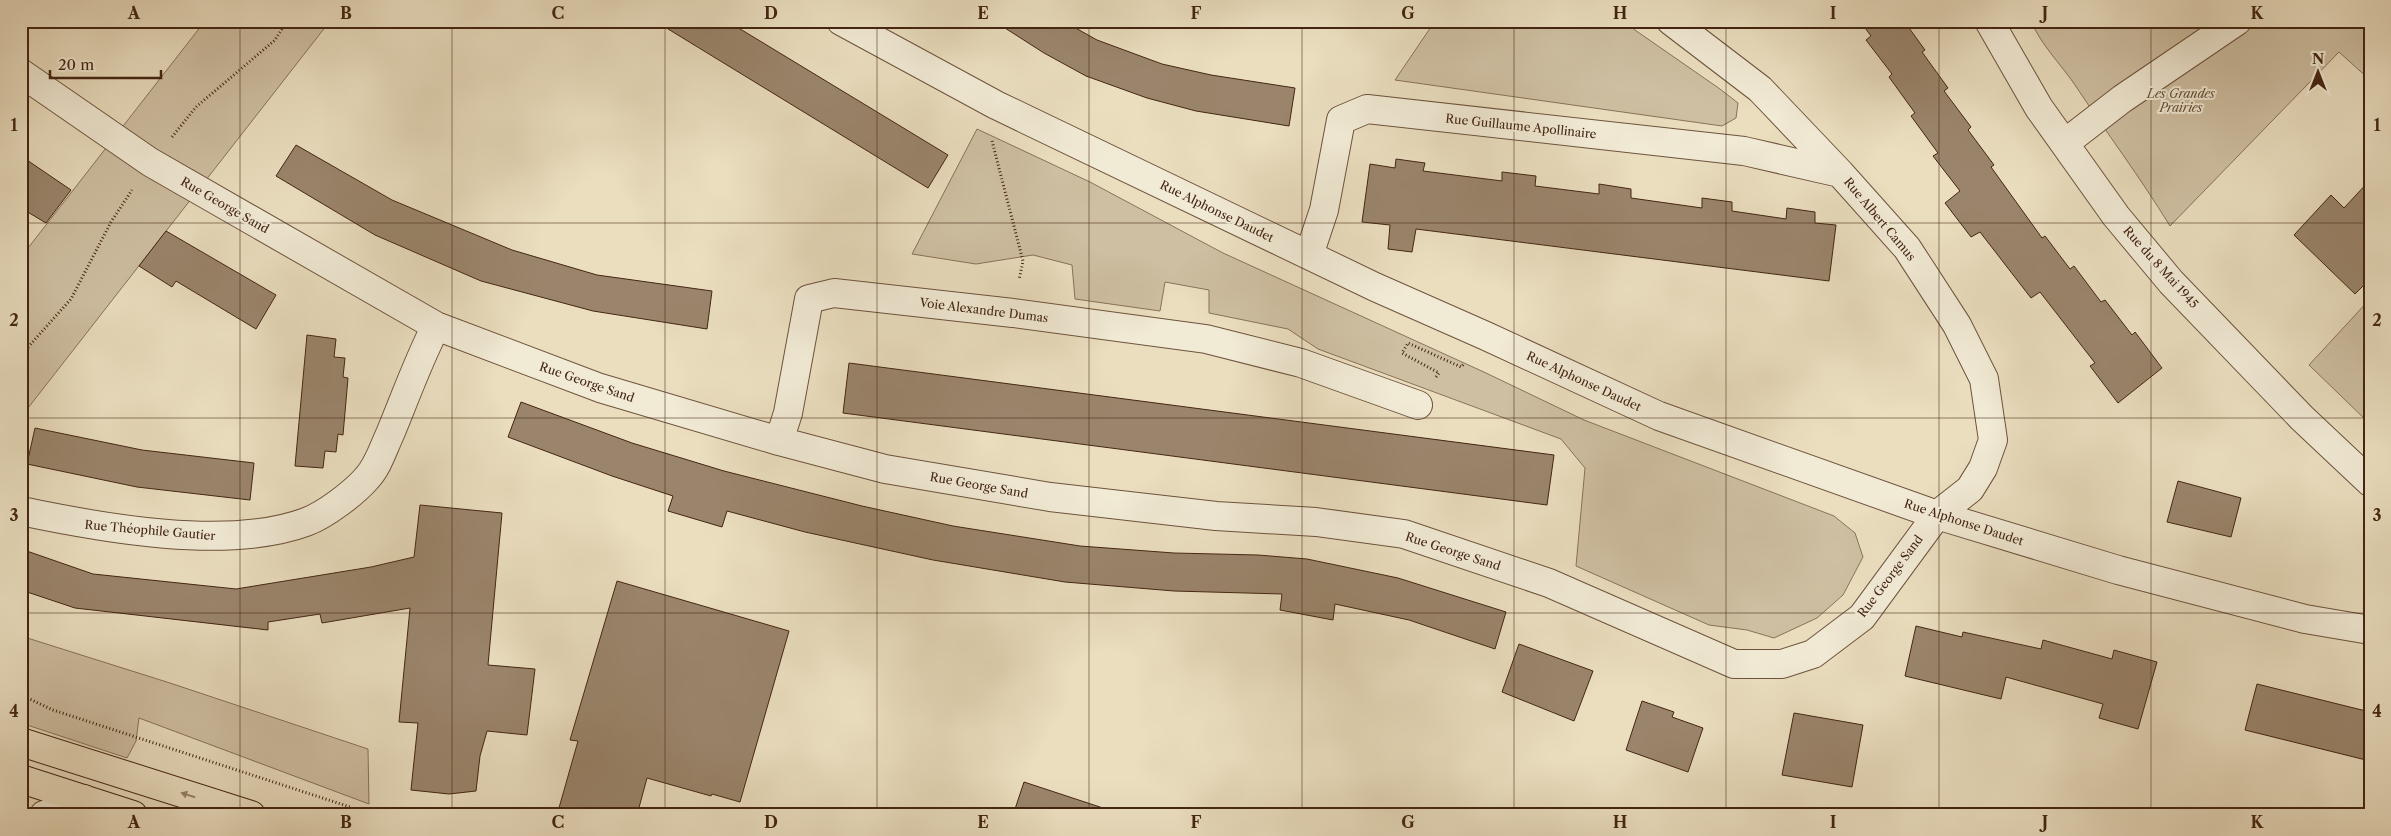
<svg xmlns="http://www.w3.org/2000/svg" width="2391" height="836" viewBox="0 0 2391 836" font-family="'Libre Caslon Text',serif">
	<rect width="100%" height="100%" fill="#eadebf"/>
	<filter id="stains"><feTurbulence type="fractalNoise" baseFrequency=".004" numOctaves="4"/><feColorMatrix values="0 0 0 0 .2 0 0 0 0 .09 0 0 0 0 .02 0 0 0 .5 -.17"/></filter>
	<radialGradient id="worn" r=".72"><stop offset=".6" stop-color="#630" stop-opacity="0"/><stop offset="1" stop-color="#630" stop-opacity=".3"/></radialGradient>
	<path fill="#cebfa2" stroke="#89725a" d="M205 21H330L21 417V257Z
		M1435 21H1622L1720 89 1738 103 1736 118 1722 126 1395 80Z
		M2031 21H2070L2077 28 2084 21H2370V80L2339 52 2170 226C2140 177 2106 132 2075 85 2060 63 2041 45 2031 21Z
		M977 129 1090 182 1223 253 1486 373 1584 420 1834 516 1855 533 1863 557 1843 595 1817 618 1774 638 1747 630 1709 625 1576 566 1585 468 1561 439 1318 349 1288 329 1209 313V290L1165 282 1160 311 1075 299 1072 265 1033 255 976 264 912 254Z
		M2370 299V424L2309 365Z
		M21 636 170 683 368 749 369 804 139 718 136 741 127 758 21 723Z"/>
	<path fill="#9a856c" stroke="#442512" d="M655 21H727L948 155 928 188Z
		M994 21H1063L1097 40 1162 64 1211 75 1295 88 1289 126 1196 111 1147 98 1086 76 1044 53Z
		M1860 21H1904L1925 50 1922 52 1948 88 1944 91 1971 127 1968 130 1994 165 1991 167 2042 238 2045 236 2070 269 2074 266 2101 302 2105 300 2132 335 2135 332 2162 368 2118 403 2090 366 2095 363 2040 292 2031 298 1980 232 1971 237 1945 203 1960 191 1933 156 1938 153 1911 116 1915 113 1889 77 1892 74 1866 40 1871 36Z
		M296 145 392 200 512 250 597 275 712 291 707 329 593 311 481 281 375 235 276 176Z
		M21 156 71 190 46 223 21 208Z
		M1396 159 1425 163 1423 171 1502 181V172L1536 176 1535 186 1599 194V184L1631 189V198L1702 208V198L1732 202V211L1786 219 1787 208 1815 212V223L1836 225 1829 281 1416 229 1412 252 1388 249 1390 225 1362 222 1370 164 1395 168Z
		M2370 180V279L2355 294 2294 235 2331 195 2344 208Z
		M166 231 276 295 256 329 176 281 172 287 139 266Z
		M307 335 336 339 334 357 345 358 343 377 348 378 343 435 338 434 336 452 325 451 323 468 295 466Z
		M849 363 1554 455 1547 505 843 413Z
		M521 402 632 443 724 471 862 506 953 526 1080 546 1174 553 1258 555 1307 559 1398 578 1506 612 1495 649 1409 620 1335 604 1333 620 1280 610 1282 594 1174 591 1065 582 933 560 805 532 727 511 722 527 668 511 673 496 612 476 508 437Z
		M35 428 142 450 254 463 250 500 137 487 27 464Z
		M2178 481 2241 498 2231 537 2167 522Z
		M420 505 502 513 488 665 535 669 527 735 487 731 480 756 476 791 449 794 411 790 418 723 399 722 410 608 322 623 320 614 268 622V630L75 608 21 590V549L93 574 236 589 371 567 414 557Z
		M617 581 789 631 740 802 712 794 711 796 647 778 637 815H557L578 741 570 740Z
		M1916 626 1962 637 1963 632 2041 649 2043 640 2112 659 2114 650 2157 662 2138 729 2099 718 2103 704 2006 677 2001 699 1905 676Z
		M1519 644 1593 671 1574 721 1502 692Z
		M2257 684 2370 712V761L2245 730Z
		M1642 701 1674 712 1672 717 1703 728 1688 772 1626 750Z
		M1794 713 1863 725 1852 787 1782 775Z
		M1024 782 1106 809 1105 815H1013Z"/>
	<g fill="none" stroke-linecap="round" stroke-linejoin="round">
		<defs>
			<path id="minor" d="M841 21 996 105 1375 287 1486 336 1659 416 1937 515 2118 570 2305 619 2370 630
				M1989 21 2039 108 2116 216 2171 282 2302 418 2370 482
				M21 73 150 162 436 326 600 388 779 441 885 469 1050 497 1216 516 1316 522 1404 534 1549 583 1734 664H1782L1813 654 1862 617 1937 515 1970 489 1983 468 1993 440 1984 379 1957 325 1907 248 1840 173 1760 89 1671 21
				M2065 143 2122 99 2237 21
				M1309 255 1324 210 1341 120 1367 109 1744 151 1840 173
				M779 441 788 413 809 299 834 293 1013 313 1206 339 1301 363 1418 405
				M21 511C102 528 228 551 306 522 325 515 354 493 367 478 378 466 383 449 390 434 405 398 418 361 436 326
				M44 815 84 799"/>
			<path id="major" d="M21 742 251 815
				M21 779 133 815"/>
		</defs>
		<use href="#minor" stroke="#6e533d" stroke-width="30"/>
		<use href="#major" stroke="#442512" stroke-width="30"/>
		<path stroke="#442512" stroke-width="3" stroke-dasharray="1 2.5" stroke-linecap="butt" d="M172 137 196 107 275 40 287 21
			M992 141 1023 261 1019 280
			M21 355 71 299 111 222 132 190
			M1436 377 1439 373 1402 353 1408 343 1461 367 1464 364
			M21 695 53 710 350 807 348 815"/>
		<use href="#minor" stroke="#f1ead5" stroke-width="28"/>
		<use href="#major" stroke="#eadebf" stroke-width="28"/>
	</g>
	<defs><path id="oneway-solid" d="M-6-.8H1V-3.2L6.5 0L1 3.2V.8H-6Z" transform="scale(1.25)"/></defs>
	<use fill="#978268" href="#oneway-solid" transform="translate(188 795) rotate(-162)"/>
	<path fill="none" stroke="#442512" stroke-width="1" stroke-opacity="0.55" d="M240 21V815M452 21V815M665 21V815M877 21V815M1089 21V815M1302 21V815M1514 21V815M1726 21V815M1939 21V815M2151 21V815M21 223H2370M21 418H2370M21 613H2370"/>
	<g text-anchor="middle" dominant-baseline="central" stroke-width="4" stroke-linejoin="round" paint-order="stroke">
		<g font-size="12" font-style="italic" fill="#664c36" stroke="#f1ead5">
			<text x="2181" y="93">Les Grandes<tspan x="2181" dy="14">Prairies</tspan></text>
		</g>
		<g font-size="12" fill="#442512" stroke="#f1ead5">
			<text transform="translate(1521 126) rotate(6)">Rue Guillaume Apollinaire</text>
			<text transform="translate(225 205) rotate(30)">Rue George Sand</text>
			<text transform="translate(1217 211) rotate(26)">Rue Alphonse Daudet</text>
			<text transform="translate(1880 219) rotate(50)">Rue Albert Camus</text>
			<text transform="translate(2161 267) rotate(48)">Rue du 8 Mai 1945</text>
			<text transform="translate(984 310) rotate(7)">Voie Alexandre Dumas</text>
			<text transform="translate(1584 381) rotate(25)">Rue Alphonse Daudet</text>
			<text transform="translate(587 382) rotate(19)">Rue George Sand</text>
			<text transform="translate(979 485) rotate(10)">Rue George Sand</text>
			<text transform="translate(1964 522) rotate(18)">Rue Alphonse Daudet</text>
			<text transform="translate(150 530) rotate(5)">Rue Théophile Gautier</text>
			<text transform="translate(1453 551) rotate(18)">Rue George Sand</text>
			<text transform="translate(1890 576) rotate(-53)">Rue George Sand</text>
		</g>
	</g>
	<rect width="2391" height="836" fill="none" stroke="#eadebf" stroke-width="55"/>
	<g transform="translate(2318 72)" stroke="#f1ead5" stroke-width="4" paint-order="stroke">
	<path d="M0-4L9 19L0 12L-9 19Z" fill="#442512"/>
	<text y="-8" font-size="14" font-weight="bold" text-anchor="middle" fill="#442512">N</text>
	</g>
	<path d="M50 70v8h111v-8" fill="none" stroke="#442512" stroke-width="2.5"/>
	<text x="58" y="70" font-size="15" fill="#442512" stroke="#f1ead5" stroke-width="4" paint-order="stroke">20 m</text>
	<rect x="28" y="28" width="2336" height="780" fill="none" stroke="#442512" stroke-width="2"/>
	<g font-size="16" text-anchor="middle" font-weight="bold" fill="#442512">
		<text x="134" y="19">A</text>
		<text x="346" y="19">B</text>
		<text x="558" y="19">C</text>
		<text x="771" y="19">D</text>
		<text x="983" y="19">E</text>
		<text x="1196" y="19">F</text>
		<text x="1408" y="19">G</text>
		<text x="1620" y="19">H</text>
		<text x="1833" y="19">I</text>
		<text x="2045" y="19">J</text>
		<text x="2257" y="19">K</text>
		<text x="14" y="131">1</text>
		<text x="2377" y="131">1</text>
		<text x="14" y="326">2</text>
		<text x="2377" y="326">2</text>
		<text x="14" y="521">3</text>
		<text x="2377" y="521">3</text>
		<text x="14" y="717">4</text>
		<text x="2377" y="717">4</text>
		<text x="134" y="828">A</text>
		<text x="346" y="828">B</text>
		<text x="558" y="828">C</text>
		<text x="771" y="828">D</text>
		<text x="983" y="828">E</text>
		<text x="1196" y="828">F</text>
		<text x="1408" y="828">G</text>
		<text x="1620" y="828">H</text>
		<text x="1833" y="828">I</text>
		<text x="2045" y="828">J</text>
		<text x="2257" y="828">K</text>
	</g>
	<rect width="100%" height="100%" filter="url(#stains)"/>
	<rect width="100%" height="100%" fill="url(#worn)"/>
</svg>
